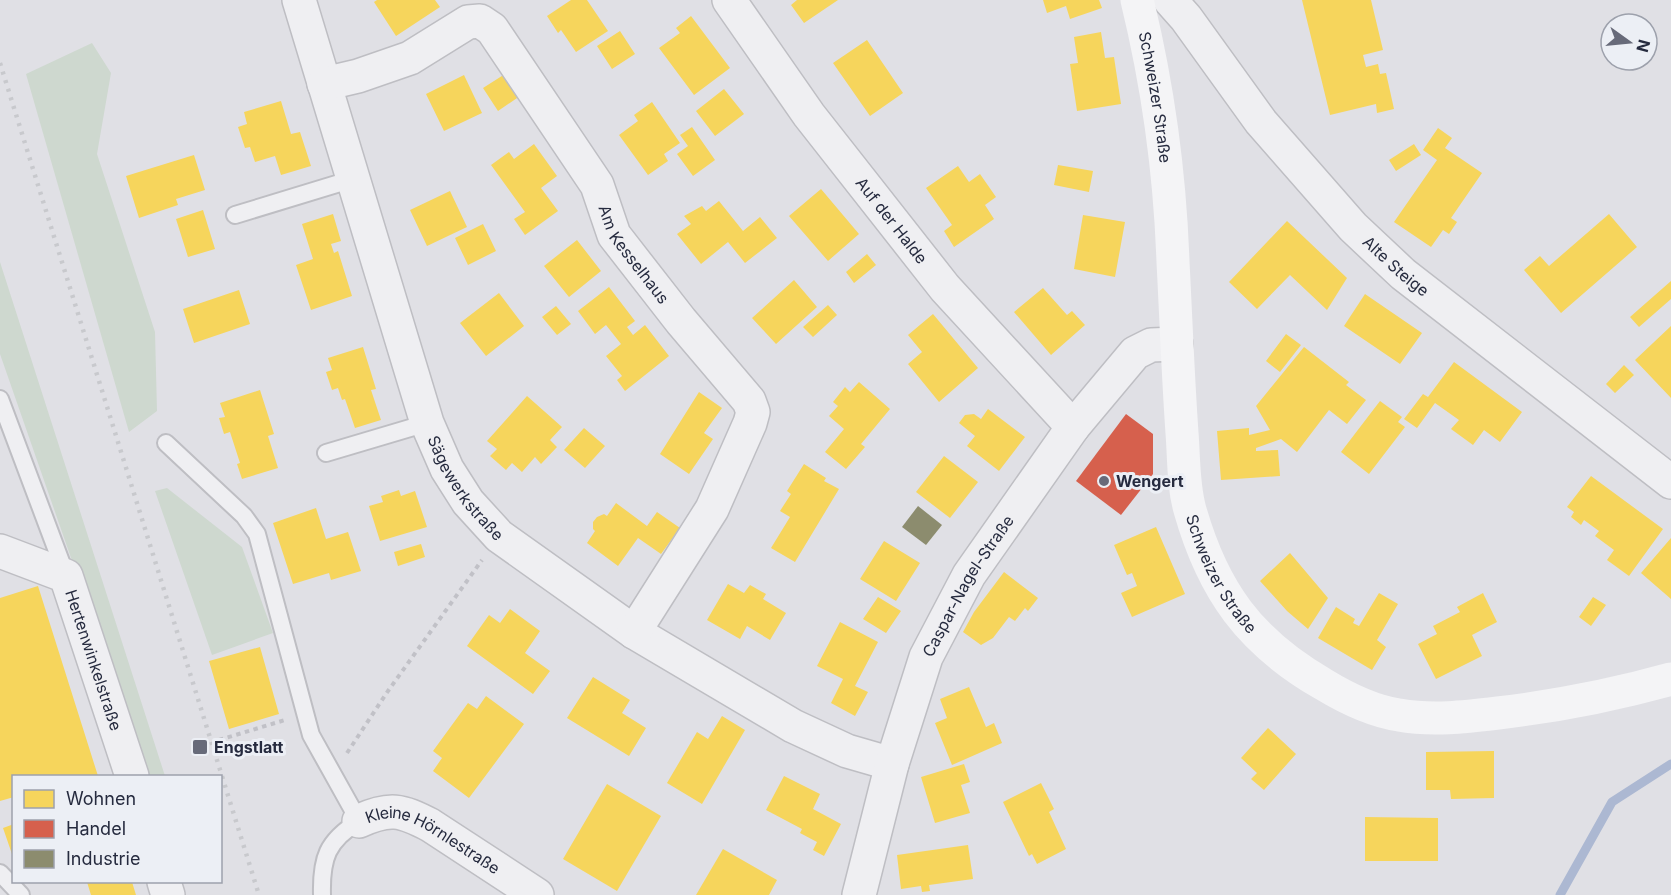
<svg xmlns="http://www.w3.org/2000/svg" width="1671" height="895" viewBox="0 0 1671 895" font-family="Inter,sans-serif">
	<rect width="100%" height="100%" fill="#e0e0e5"/>
	<path fill="#ced8cf" d="M92 43 111 73 97 154 155 332 157 411 129 432 26 74Z
		M0 262 165 776H147L0 354Z
		M167 488 242 547 273 633 212 655 155 491Z"/>
	<path fill="#f6d55c" d="M377 0H435L440 7 396 36 374 2Z
		M571 0H587L608 31 576 52 561 30 558 33 547 16Z
		M797 0H838L804 23 791 5Z
		M1043 0H1099L1102 8 1070 19 1066 6 1047 13Z
		M1302 0H1371L1383 50 1363 55 1366 67 1378 64 1380 74 1386 73 1394 109 1377 113 1376 104 1330 115Z
		M691 16 730 68 694 95 659 48 680 33 676 28Z
		M620 31 635 54 612 69 597 46Z
		M1101 32 1105 58 1114 57 1121 104 1077 111 1070 64 1078 63 1074 37Z
		M867 40 903 93 870 116 833 63Z
		M505 74 520 96 498 111 483 88Z
		M464 75 482 113 444 131 426 94Z
		M724 89 744 114 715 136 696 111Z
		M281 101 291 134 300 132 311 166 281 175 275 156 255 162 250 147 245 148 238 127 247 124 244 112Z
		M652 102 680 143 664 154 668 161 648 175 619 135 638 121 634 115Z
		M692 127 715 160 693 176 677 154 688 146 680 135Z
		M1438 128 1452 138 1445 148 1482 173 1451 218 1457 222 1449 234 1443 230 1431 247 1394 222 1437 160 1423 150Z
		M534 144 557 176 541 188 558 211 525 235 514 219 525 212 491 165 509 152 514 159Z
		M1414 144 1421 155 1396 171 1389 160Z
		M194 155 205 190 176 199 178 205 139 218 126 176Z
		M1058 165 1093 171 1089 192 1054 185Z
		M958 166 969 182 980 174 996 197 985 205 994 219 954 247 944 231 952 225 926 188Z
		M821 189 859 234 828 261 789 216Z
		M450 191 467 227 427 246 410 210Z
		M719 201 743 231 760 217 777 238 745 263 728 242 701 264 677 234 691 224 684 216 702 206 706 211Z
		M203 210 215 249 188 257 176 219Z
		M333 214 341 241 331 244 334 253 338 251 352 296 311 310 296 265 313 259 302 224Z
		M1609 214 1637 247 1561 313 1524 270 1540 256 1549 266Z
		M1083 215 1125 222 1115 277 1074 269Z
		M1287 221 1347 278 1327 310 1290 275 1257 309 1229 282Z
		M483 224 496 251 468 265 455 238Z
		M577 240 601 271 569 297 544 266Z
		M867 254 876 265 854 283 846 272Z
		M794 280 817 307 776 344 752 318Z
		M1671 281V299L1639 327 1630 317Z
		M609 287 635 321 627 327 633 335 645 325 669 356 625 391 617 380 622 376 606 356 621 344 606 325 595 334 578 311Z
		M1043 288 1067 315 1072 311 1085 325 1051 355 1014 312Z
		M239 290 250 324 194 343 183 309Z
		M499 293 524 326 486 356 460 323Z
		M1365 294 1422 333 1400 364 1344 326Z
		M828 305 837 315 813 337 803 327Z
		M556 306 571 324 557 335 542 317Z
		M933 314 978 368 939 402 908 364 922 352 908 335Z
		M1671 326V398L1635 360Z
		M1286 334 1301 345 1280 372 1266 361Z
		M363 347 376 389 371 390 381 420 355 428 345 399 342 400 338 388 332 390 326 372 332 370 328 358Z
		M1304 347 1349 382 1346 385 1366 400 1347 424 1329 410 1297 452 1281 439 1256 448V451L1278 450 1280 476 1221 480 1217 431 1249 428V435L1270 430 1256 406Z
		M1454 362 1522 412 1500 442 1484 430 1473 445 1451 429 1459 420 1435 403 1417 428 1404 419 1423 394 1428 397Z
		M1624 365 1634 375 1615 393 1606 384Z
		M859 382 890 409 861 444 865 447 846 469 825 452 844 429 829 416 838 406 833 402 845 387 850 392Z
		M260 390 274 434 268 436 278 468 242 479 237 464 240 463 230 432 224 434 219 418 225 417 220 403Z
		M699 392 722 408 704 433 713 439 689 474 660 454Z
		M527 396 562 427 550 440 557 447 541 464 535 457 522 472 512 463 506 470 490 456 497 449 487 441Z
		M1380 401 1402 417 1398 422 1405 427 1369 474 1341 452Z
		M988 409 1025 437 999 471 967 446 975 436 959 423 965 415 974 414 981 419Z
		M584 428 605 446 585 468 564 450Z
		M944 456 978 482 950 518 916 492Z
		M804 464 826 478 824 481 839 489 795 562 771 548 790 517 780 511 791 494 787 491Z
		M1591 476 1663 529 1629 576 1607 560 1614 550 1595 536 1599 531 1584 520 1581 525 1571 517 1574 512 1567 507Z
		M399 490 401 496 415 491 427 527 380 541 369 506 383 502 381 496Z
		M616 503 647 526 657 512 680 528 661 554 638 538 618 566 587 543 595 531 593 529V522L597 517 604 514 607 516Z
		M316 508 326 539 348 532 361 571 331 580 329 573 293 584 273 523Z
		M1156 527 1185 594 1132 617 1121 593 1137 586 1132 573 1127 575 1114 545Z
		M1671 538V599L1641 573Z
		M884 541 920 563 896 601 860 579Z
		M421 544 425 557 398 566 394 552Z
		M1290 553 1328 598 1308 629 1287 611 1260 581Z
		M1004 572 1038 598 1028 611 1025 608 1015 621 1009 617 993 638 981 645 963 632 974 612Z
		M728 584 744 593 750 585 766 594 763 599 786 613 770 640 747 626 740 639 707 620Z
		M38 586 98 776H14V797L0 801V598Z
		M1379 593 1398 604 1377 640 1386 647 1372 670 1318 638 1336 607 1355 619 1353 623 1359 626Z
		M1483 593 1497 622 1472 635 1482 656 1436 679 1418 644 1437 634 1433 626 1460 612 1457 607Z
		M878 597 901 611 886 633 863 619Z
		M1593 597 1606 605 1591 626 1579 617Z
		M510 609 540 631 525 653 550 671 533 694 467 646 489 615 500 623Z
		M840 622 878 642 855 686 868 692 855 716 831 703 843 679 817 666Z
		M260 647 279 714 229 729 209 661Z
		M593 677 630 700 622 713 646 728 629 756 567 718Z
		M969 687 986 727 994 723 1002 743 952 765 935 723 947 718 940 699Z
		M486 696 524 724 469 798 433 771 442 758 433 751 468 703 477 709Z
		M722 716 745 730 702 804 667 783 697 732 708 739Z
		M1268 728 1296 754 1264 790 1251 779 1257 773 1241 758Z
		M1494 751V798L1451 799 1450 790H1426V752Z
		M964 764 970 782 961 785 970 813 935 823 921 777Z
		M784 776 820 794 813 809 841 824 824 856 813 850 817 842 800 833 802 829 766 810Z
		M1041 783 1054 809 1049 812 1066 849 1037 864 1032 854 1029 856 1003 802Z
		M607 784 661 816 617 891 563 859Z
		M1365 817 1438 818V861H1365Z
		M14 824V857H13L3 828Z
		M968 845 973 879 929 885 930 891 922 892 921 886 901 889 897 855Z
		M723 849 777 880 769 895H696Z
		M87 882H132L136 895H91Z"/>
	<path fill="#d6604d" d="M1126 414 1153 434V474L1121 515 1076 481Z"/>
	<path fill="#8c8c6e" d="M918 506 942 525 926 545 902 527Z"/>
	<g fill="none" stroke-linecap="round" stroke-linejoin="round">
		<path stroke="#acb8d2" stroke-width="9" d="M1560 895 1612 802 1671 764"/>
		<defs>
			<path id="lane" d="M235 215 353 179
				M0 399 66 575
				M166 443 244 516 257 534 311 735 359 821C327 841 321 858 322 895
				M326 453 427 423
				M0 873 21 895"/>
			<g id="street">
				<path id="s1" d="M299 0 427 423 447 469 468 502 499 536 634 632 793 726 847 751 892 764"/>
				<path id="s2" d="M729 0 809 115 945 288 1073 427"/>
				<path id="s3" d="M1170 0 1186 18 1261 122 1353 227 1403 274 1671 482"/>
				<path id="s4" d="M324 84 358 76 410 58 468 22 480 21 492 29 597 185 614 235 681 321 749 401 753 412 750 423 712 509 634 632"/>
				<path id="s5" d="M0 551 66 576 132 776"/>
				<path id="s6" d="M359 821C390 807 401 810 430 825L537 895"/>
				<path d="M164 882 168 895"/>
				<path id="s7" d="M859 895 892 764 926 657 969 575 1073 427 1135 353 1151 345 1176 344"/>
			</g>
		</defs>
		<use href="#lane" stroke="#bebec3" stroke-width="20"/>
		<use href="#street" stroke="#bebec3" stroke-width="36"/>
		<path stroke="#c1c1c7" stroke-width="4" stroke-dasharray="4.5 4.5" stroke-linecap="butt" d="M219 740 285 720
			M347 753 388 691 482 560"/>
		<use href="#lane" stroke="#efeff2" stroke-width="16"/>
		<use href="#street" stroke="#efeff2" stroke-width="33"/>
		<path stroke="#f4f4f6" stroke-width="33" id="s8" d="M1137 0C1158 86 1170 174 1173 262 1176 319 1178 376 1182 433 1184 458 1183 486 1190 510 1213 591 1250 642 1323 684 1346 698 1372 711 1399 715 1432 721 1465 717 1498 713 1557 706 1614 695 1671 679"/>
		<path stroke="#c8c9cd" stroke-width="4.5" stroke-dasharray="3 6" stroke-linecap="butt" d="M0 63 259 895"/>
	</g>
	<g fill="#676a79" stroke="#eceff5" stroke-width="2">
		<circle cx="1104" cy="481" r="6"/>
		<rect x="192" y="739" width="16" height="16" rx="3"/>
	</g>
	<g text-anchor="middle" dominant-baseline="central" stroke-width="6" stroke-linejoin="round" paint-order="stroke">
		<g font-size="16" fill="#262b3f" stroke="#eceff5">
			<text stroke="none"><textPath href="#s8" startOffset="99">Schweizer Straße</textPath></text>
			<text stroke="none"><textPath href="#s2" startOffset="274">Auf der Halde</textPath></text>
			<text stroke="none"><textPath href="#s4" startOffset="452">Am Kesselhaus</textPath></text>
			<text stroke="none"><textPath href="#s3" startOffset="350">Alte Steige</textPath></text>
			<text stroke="none"><textPath href="#s1" startOffset="518">Sägewerkstraße</textPath></text>
			<text stroke="none"><textPath href="#s8" startOffset="585">Schweizer Straße</textPath></text>
			<text stroke="none"><textPath href="#s7" startOffset="330">Caspar-Nagel-Straße</textPath></text>
			<text stroke="none"><textPath href="#s5" startOffset="159">Hertenwinkelstraße</textPath></text>
			<text stroke="none"><textPath href="#s6" startOffset="82">Kleine Hörnlestraße</textPath></text>
		</g>
		<g font-size="16" font-weight="bold" fill="#262b3f" stroke="#eceff5" text-anchor="start">
			<text x="1116" y="481">Wengert</text>
			<text x="214" y="747">Engstlatt</text>
		</g>
	</g>
	<rect x="12" y="775" width="210" height="108" fill="#eceff5" stroke="#9da1ac" stroke-width="1.5"/>
	<rect x="24" y="790" width="30" height="18" fill="#f6d55c" stroke="#9da1ac" stroke-width="1.5"/>
	<text x="66" y="805" font-size="18" fill="#262b3f">Wohnen</text>
	<rect x="24" y="820" width="30" height="18" fill="#d6604d" stroke="#9da1ac" stroke-width="1.5"/>
	<text x="66" y="835" font-size="18" fill="#262b3f">Handel</text>
	<rect x="24" y="850" width="30" height="18" fill="#8c8c6e" stroke="#9da1ac" stroke-width="1.5"/>
	<text x="66" y="865" font-size="18" fill="#262b3f">Industrie</text>
	<g transform="translate(1629 42) rotate(105)"><circle r="28" fill="#eceff5" stroke="#9da1ac" stroke-width="1.5"/>
	<path d="M0-4.5L10 22L0 15L-10 22Z" fill="#676a79"/>
	<text y="-9" font-size="16" font-weight="bold" text-anchor="middle" fill="#262b3f">N</text>
	</g>
</svg>
